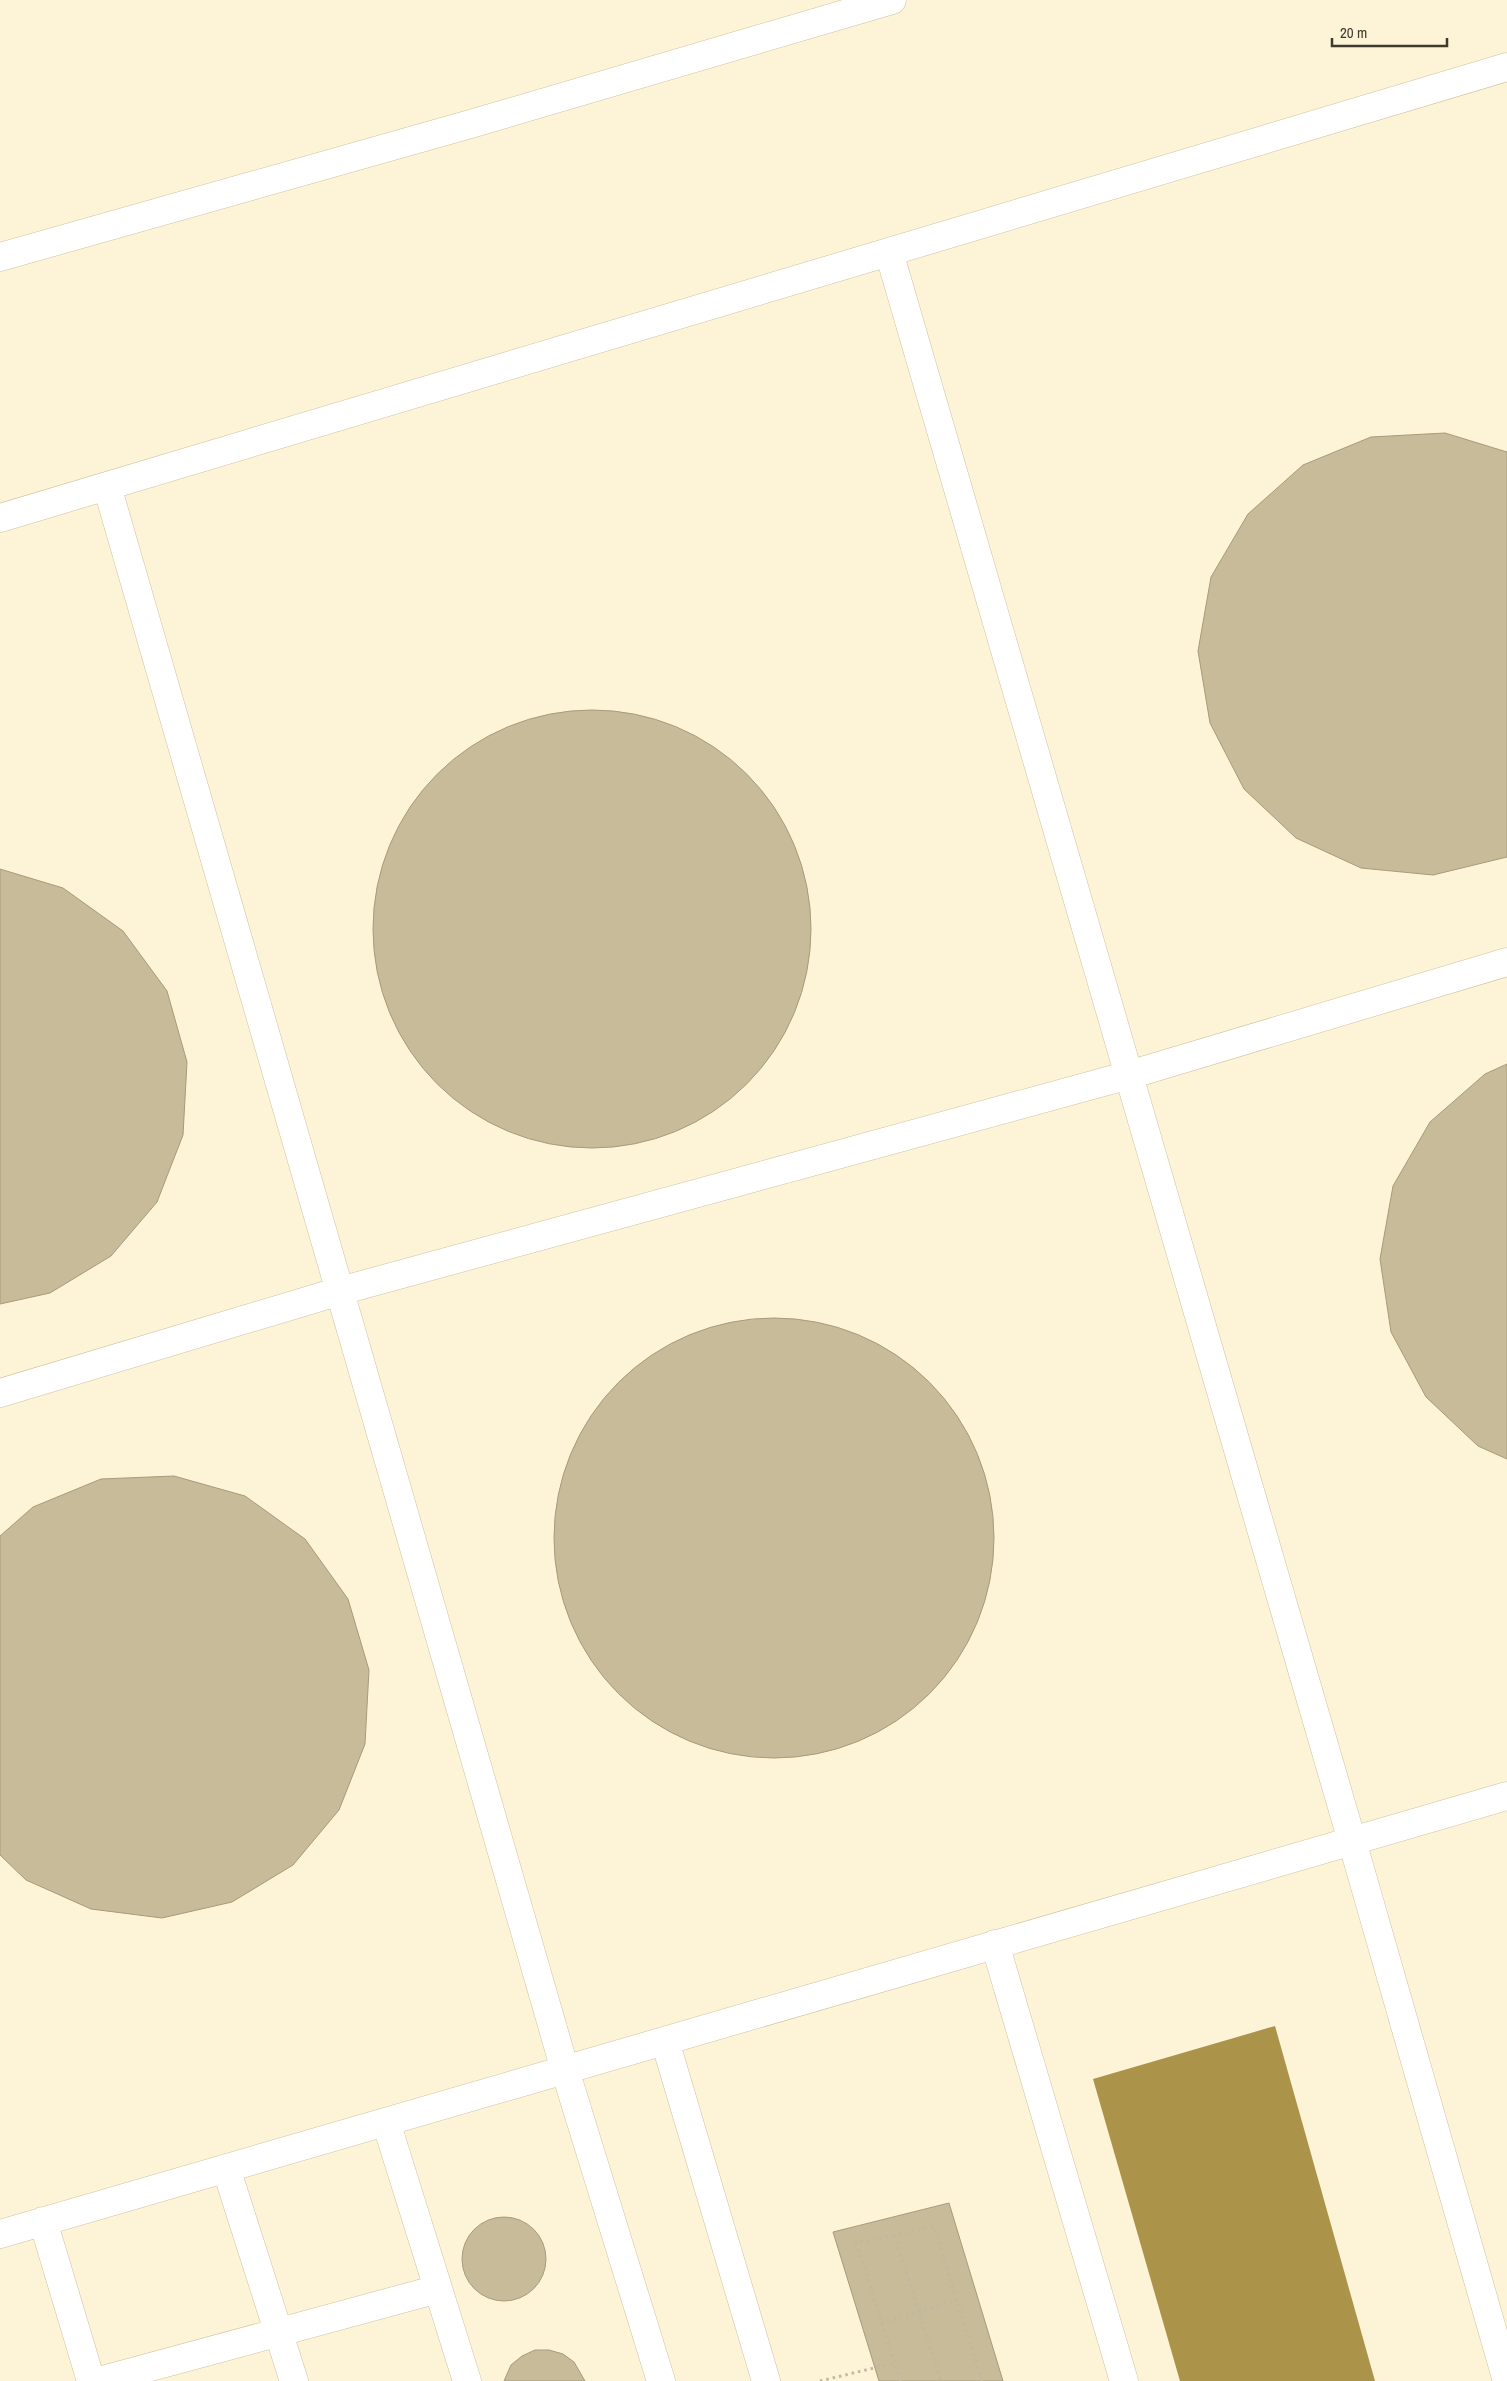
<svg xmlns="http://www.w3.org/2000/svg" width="1507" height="2381" viewBox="0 0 1507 2381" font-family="'Archivo Narrow',sans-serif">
	<rect width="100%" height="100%" fill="#fdf3d7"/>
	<path fill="#ac934a" d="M1275 2026 1375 2381H1180L1093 2079Z"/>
	<path fill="#c7bb99" stroke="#a79b7a" d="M1445 433 1507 452V857L1433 875 1361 868 1296 838 1244 789 1210 723 1198 651 1211 577 1248 514 1303 465 1371 437Z
		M373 929a219 219 0 1 1 438 0a219 219 0 1 1-438 0Z
		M0 869 63 888 123 931 167 991 187 1062 183 1135 157 1202 111 1256 50 1293 0 1304Z
		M1507 1064V1459L1478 1446 1426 1397 1391 1332 1380 1259 1393 1186 1430 1122 1485 1074Z
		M554 1538a220 220 0 1 1 440 0a220 220 0 1 1-440 0Z
		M174 1476 245 1496 305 1539 348 1599 369 1670 365 1744 339 1810 293 1865 232 1902 162 1918 91 1909 26 1880 0 1855V1536L33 1507 101 1479Z
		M949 2203 1003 2381H879L833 2232Z
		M462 2259a42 42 0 1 1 84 0a42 42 0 1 1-84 0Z
		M535 2350H549L563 2354 574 2362 585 2381H504L511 2365 522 2356Z"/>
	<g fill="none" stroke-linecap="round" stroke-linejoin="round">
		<defs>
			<path id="minor" d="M889 252 1352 1841 1507 2381
				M0 257 474 123 892 0
				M107 486 565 2070 661 2381
				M0 518 1507 67
				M0 1393 340 1291 1129 1075 1507 962
				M995 1944 1124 2381
				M665 2041 766 2381
				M386 2122 467 2381
				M226 2168 294 2381
				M43 2221 91 2381
				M0 2234 1507 1796
				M99 2381 438 2289"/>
		</defs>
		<use href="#minor" stroke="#cec2a0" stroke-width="29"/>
		<path stroke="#c0b8a0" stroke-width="3" stroke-dasharray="2.5 4" stroke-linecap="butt" d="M894 2235 941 2381
			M881 2323 957 2300
			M820 2381 895 2363
			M901 2381 856 2243 934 2227 982 2381"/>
		<use href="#minor" stroke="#fff" stroke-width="28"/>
	</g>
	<path d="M1332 38v8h115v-8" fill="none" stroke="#3f3a2c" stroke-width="2.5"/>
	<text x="1340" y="38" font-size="15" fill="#3f3a2c" stroke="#fdf3d7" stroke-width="4" paint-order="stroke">20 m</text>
</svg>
